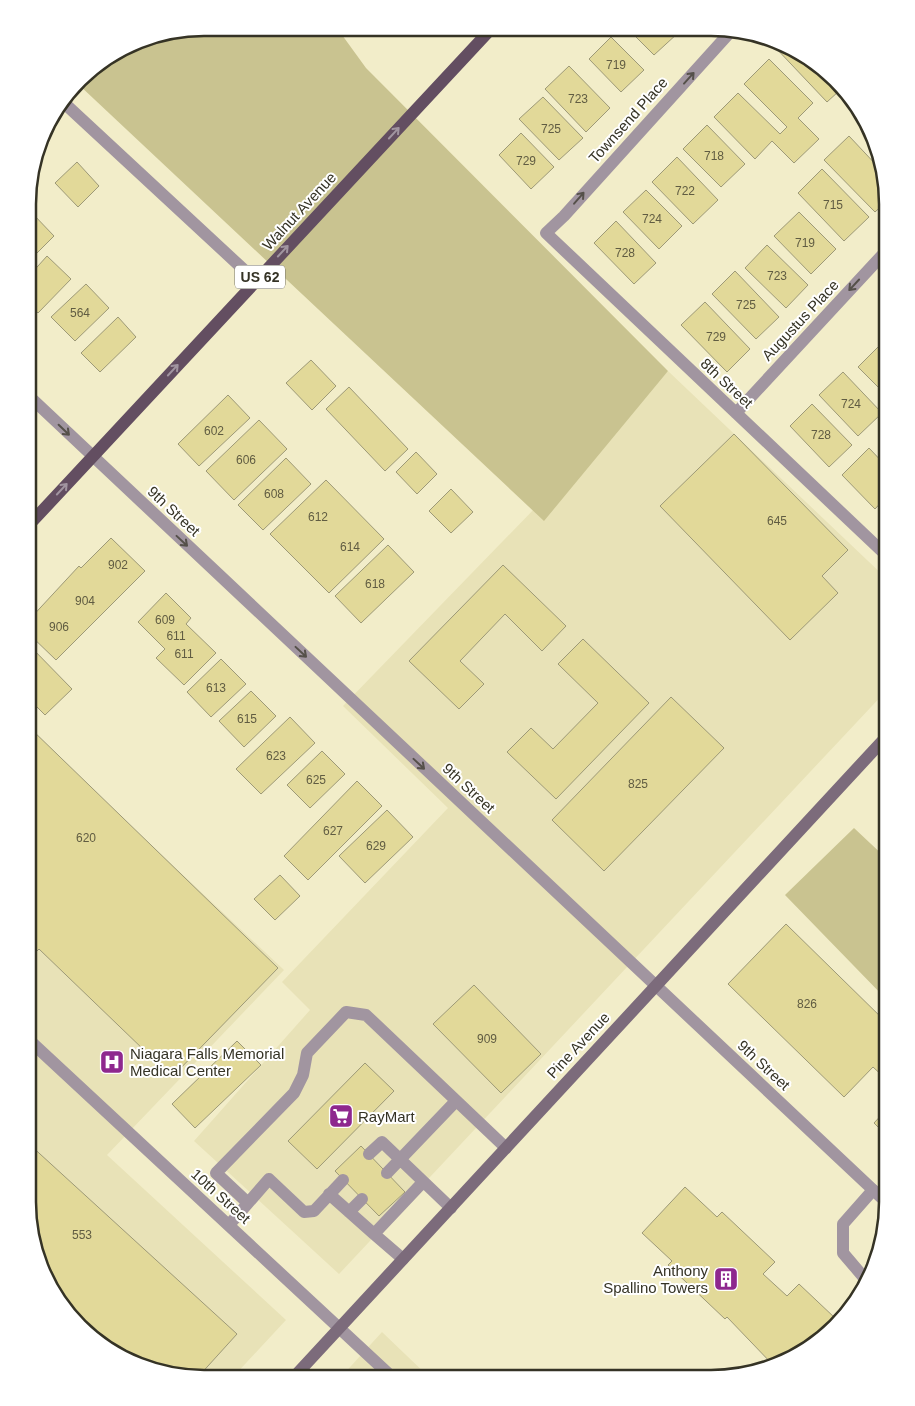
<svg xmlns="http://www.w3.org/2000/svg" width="915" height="1406" viewBox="0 0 915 1406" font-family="Helvetica,sans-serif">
	<rect width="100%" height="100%" fill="#f2edc9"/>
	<path fill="#e8e2b7" d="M668 371 887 579V690L339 1274 194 1141 310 1010 282 982 448 808 343 706Z
		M28 729 284 970 107 1155 286 1320 233 1377H182L97 1342 41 1269 28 1201Z
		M382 1332 430 1378 341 1377Z"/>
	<path fill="#c9c390" d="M205 28H337L366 68 668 371 544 521 78 84 88 71 148 37Z
		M854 828 887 859V1000L785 895Z"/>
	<path fill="#e2d999" stroke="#9d9977" d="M628 29H674L678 33 654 55Z
		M611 37 644 70 621 92 589 59Z
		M773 45 818 64 839 91 827 102Z
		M769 59 813 103 798 118 819 139 794 163 772 141 755 159 714 117 738 93 780 134 787 127 744 84Z
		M569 66 610 108 586 132 545 89Z
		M543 97 583 138 559 160 519 119Z
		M707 125 745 164 721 187 683 149Z
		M521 133 554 167 531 189 499 155Z
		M849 136 880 169 887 201 875 212 824 160Z
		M677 157 718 200 693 224 652 182Z
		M77 162 99 186 78 207 55 183Z
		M822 169 869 217 844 241 798 193Z
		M646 190 682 226 659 249 623 212Z
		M799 212 836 249 811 274 774 236Z
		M32 213 54 236 29 261V216Z
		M616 221 656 263 634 284 594 243Z
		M767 245 808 285 786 308 745 268Z
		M47 256 71 279 38 313 29 304V276Z
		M735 271 779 317 756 339 712 294Z
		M86 284 109 308 75 341 51 317Z
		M705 302 750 349 727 372 681 325Z
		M118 317 136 337 100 372 81 353Z
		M887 333V396L858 367 883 342 881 340Z
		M311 360 336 386 312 410 286 383Z
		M843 372 882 413 858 436 819 395Z
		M349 387 408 449 385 471 326 409Z
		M228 395 250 418 199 466 178 444Z
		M812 404 852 445 829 467 790 426Z
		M259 420 287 449 234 500 206 471Z
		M734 434 848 550 822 576 838 593 790 640 660 506Z
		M869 448 887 467V496L875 509 842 475Z
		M29 452 37 460 29 468Z
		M416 452 437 474 417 494 396 472Z
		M286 458 311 484 263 530 238 505Z
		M326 480 384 539 329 593 270 534Z
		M451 489 473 512 451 533 429 511Z
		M111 538 145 571 56 660 28 633V621L79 566 81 568Z
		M388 545 414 572 361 623 335 596Z
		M503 565 566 626 542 651 505 614 460 661 484 684 459 709 409 661Z
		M166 593 191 618 186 624 216 653 184 685 156 658 165 649 138 622Z
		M583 639 649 703 556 799 507 752 531 728 553 749 598 703 558 664Z
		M28 644 72 689 45 715 28 698Z
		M221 659 246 684 211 717 187 692Z
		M251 691 276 716 244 747 219 721Z
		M671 697 724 748 604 871 552 820Z
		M290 717 315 743 261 794 236 769Z
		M28 726 278 968 172 1077 39 949 28 960Z
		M322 751 345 774 310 808 287 785Z
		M357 781 382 806 308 880 284 856Z
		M387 810 413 837 365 883 339 856Z
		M280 875 300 896 275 920 254 899Z
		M786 924 887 1023V1080L873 1067 844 1097 728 984Z
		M474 985 541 1054 501 1093 433 1024Z
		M237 1041 261 1065 195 1128 172 1104Z
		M365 1063 394 1091 317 1169 288 1141Z
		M887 1109V1136L874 1123Z
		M28 1143 237 1334 198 1377H187L182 1372 178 1376 97 1342 41 1269 28 1201Z
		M361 1146 405 1192 379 1216 335 1171Z
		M685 1187 717 1217 722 1212 775 1262 763 1274 787 1296 799 1284 835 1318 830 1323 831 1324 778 1365 774 1366 727 1317 725 1319 668 1265 672 1261 642 1233Z"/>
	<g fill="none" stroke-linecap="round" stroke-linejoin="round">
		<path stroke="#a195a0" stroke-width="12" d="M63 102 256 281
			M369 1154 382 1142 451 1208
			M387 1173 456 1101
			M329 1194 374 1234
			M248 1203 216 1173 294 1093 303 1075 307 1053 346 1012 366 1015 506 1148
			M349 1212 362 1199
			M229 1225 269 1179 304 1212 314 1211 343 1180
			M403 1259 374 1234 423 1182
			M866 1280 843 1253V1224L873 1190"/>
		<path stroke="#a195a0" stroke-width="12" d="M733 29 564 216 546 233 887 556
			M29 396 887 1203
			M736 413 887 250
			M28 1039 393 1378"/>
		<path stroke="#7c6b7b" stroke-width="12" d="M294 1377 887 736"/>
		<path stroke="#634e61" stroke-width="12" d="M29 525 492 28"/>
	</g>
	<defs><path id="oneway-shaft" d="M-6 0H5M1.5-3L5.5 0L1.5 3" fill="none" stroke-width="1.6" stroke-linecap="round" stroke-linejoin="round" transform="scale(1.25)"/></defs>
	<g stroke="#55504a">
		<use href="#oneway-shaft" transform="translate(689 78) rotate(-48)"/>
		<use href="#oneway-shaft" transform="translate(579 198) rotate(-49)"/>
		<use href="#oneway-shaft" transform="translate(854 285) rotate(133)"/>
		<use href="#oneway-shaft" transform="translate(64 430) rotate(44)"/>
		<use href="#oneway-shaft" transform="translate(182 541) rotate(43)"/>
		<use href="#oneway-shaft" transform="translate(301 652) rotate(43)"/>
		<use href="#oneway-shaft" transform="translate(419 764) rotate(43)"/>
	</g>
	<g stroke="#a195a0">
		<use href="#oneway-shaft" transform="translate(394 133) rotate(-47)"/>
		<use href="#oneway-shaft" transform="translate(283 251) rotate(-47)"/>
		<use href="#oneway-shaft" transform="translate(173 370) rotate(-47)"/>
		<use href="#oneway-shaft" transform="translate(62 489) rotate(-47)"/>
	</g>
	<defs>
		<symbol id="hospital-square" viewBox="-11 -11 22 22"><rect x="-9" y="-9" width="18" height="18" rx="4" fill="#8e288e" stroke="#fff"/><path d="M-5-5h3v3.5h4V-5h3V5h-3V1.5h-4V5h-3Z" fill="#fff"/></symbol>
		<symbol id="supermarket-square" viewBox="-11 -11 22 22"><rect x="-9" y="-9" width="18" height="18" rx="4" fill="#8e288e" stroke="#fff"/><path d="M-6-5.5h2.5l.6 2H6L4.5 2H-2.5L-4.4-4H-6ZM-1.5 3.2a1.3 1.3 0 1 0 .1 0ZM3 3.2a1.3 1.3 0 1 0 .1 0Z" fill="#fff"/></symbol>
		<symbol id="building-square" viewBox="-11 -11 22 22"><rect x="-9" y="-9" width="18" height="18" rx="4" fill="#8e288e" stroke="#fff"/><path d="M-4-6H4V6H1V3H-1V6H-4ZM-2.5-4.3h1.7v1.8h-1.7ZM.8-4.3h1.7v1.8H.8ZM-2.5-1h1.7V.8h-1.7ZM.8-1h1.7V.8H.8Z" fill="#fff"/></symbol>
	</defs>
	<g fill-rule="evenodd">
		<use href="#hospital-square" x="98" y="1048" width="28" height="28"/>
		<use href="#supermarket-square" x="327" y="1102" width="28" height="28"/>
		<use href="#building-square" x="712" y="1265" width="28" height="28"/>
	</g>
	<g text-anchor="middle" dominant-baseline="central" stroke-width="4" stroke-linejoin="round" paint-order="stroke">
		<g font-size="12" fill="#605c42">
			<text x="616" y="65">719</text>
			<text x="578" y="99">723</text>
			<text x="551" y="129">725</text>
			<text x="714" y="156">718</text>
			<text x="526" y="161">729</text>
			<text x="685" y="191">722</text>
			<text x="833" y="205">715</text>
			<text x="652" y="219">724</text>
			<text x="805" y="243">719</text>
			<text x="625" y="253">728</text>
			<text x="777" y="276">723</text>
			<text x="746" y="305">725</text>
			<text x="80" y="313">564</text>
			<text x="716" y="337">729</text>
			<text x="851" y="404">724</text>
			<text x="214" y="431">602</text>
			<text x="821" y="435">728</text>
			<text x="246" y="460">606</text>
			<text x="274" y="494">608</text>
			<text x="318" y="517">612</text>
			<text x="777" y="521">645</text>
			<text x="350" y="547">614</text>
			<text x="118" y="565">902</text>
			<text x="375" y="584">618</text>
			<text x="85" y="601">904</text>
			<text x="165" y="620">609</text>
			<text x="59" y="627">906</text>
			<text x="176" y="636">611</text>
			<text x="184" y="654">611</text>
			<text x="216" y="688">613</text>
			<text x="247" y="719">615</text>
			<text x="276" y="756">623</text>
			<text x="316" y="780">625</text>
			<text x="638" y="784">825</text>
			<text x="333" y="831">627</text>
			<text x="86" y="838">620</text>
			<text x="376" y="846">629</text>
			<text x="807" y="1004">826</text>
			<text x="487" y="1039">909</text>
			<text x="82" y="1235">553</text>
		</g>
		<rect fill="#fff" stroke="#727066" stroke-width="1" x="235" y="265.5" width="50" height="23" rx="4"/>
		<g font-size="14" font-weight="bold" fill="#353325">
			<text x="260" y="277">US 62</text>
		</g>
		<g font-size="15" fill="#353325" stroke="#fff">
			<text transform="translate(628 120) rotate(-48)">Townsend Place</text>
			<text transform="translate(299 211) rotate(-47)">Walnut Avenue</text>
			<text transform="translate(800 320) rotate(-47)">Augustus Place</text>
			<text transform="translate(727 383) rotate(43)">8th Street</text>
			<text transform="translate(174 511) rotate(43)">9th Street</text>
			<text transform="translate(469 788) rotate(43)">9th Street</text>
			<text transform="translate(578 1045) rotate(-47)">Pine Avenue</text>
			<text transform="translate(764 1065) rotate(43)">9th Street</text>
			<text transform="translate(221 1196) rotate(42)">10th Street</text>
		</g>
		<g font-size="15" fill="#353325" stroke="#fff" text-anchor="start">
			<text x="130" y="1053">Niagara Falls Memorial<tspan x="130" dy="17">Medical Center</tspan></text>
			<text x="358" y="1116">RayMart</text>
			<text x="708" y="1270" text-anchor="end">Anthony<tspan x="708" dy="17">Spallino Towers</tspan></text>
		</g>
	</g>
	<path d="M0 0H915V1406H0ZM204 36H711A168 168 0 0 1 879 204V1202A168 168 0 0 1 711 1370H204A168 168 0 0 1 36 1202V204A168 168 0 0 1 204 36Z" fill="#fff" fill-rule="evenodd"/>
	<path fill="none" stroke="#353325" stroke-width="2.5" d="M204 36H711A168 168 0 0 1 879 204V1202A168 168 0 0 1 711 1370H204A168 168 0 0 1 36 1202V204A168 168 0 0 1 204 36Z"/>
</svg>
